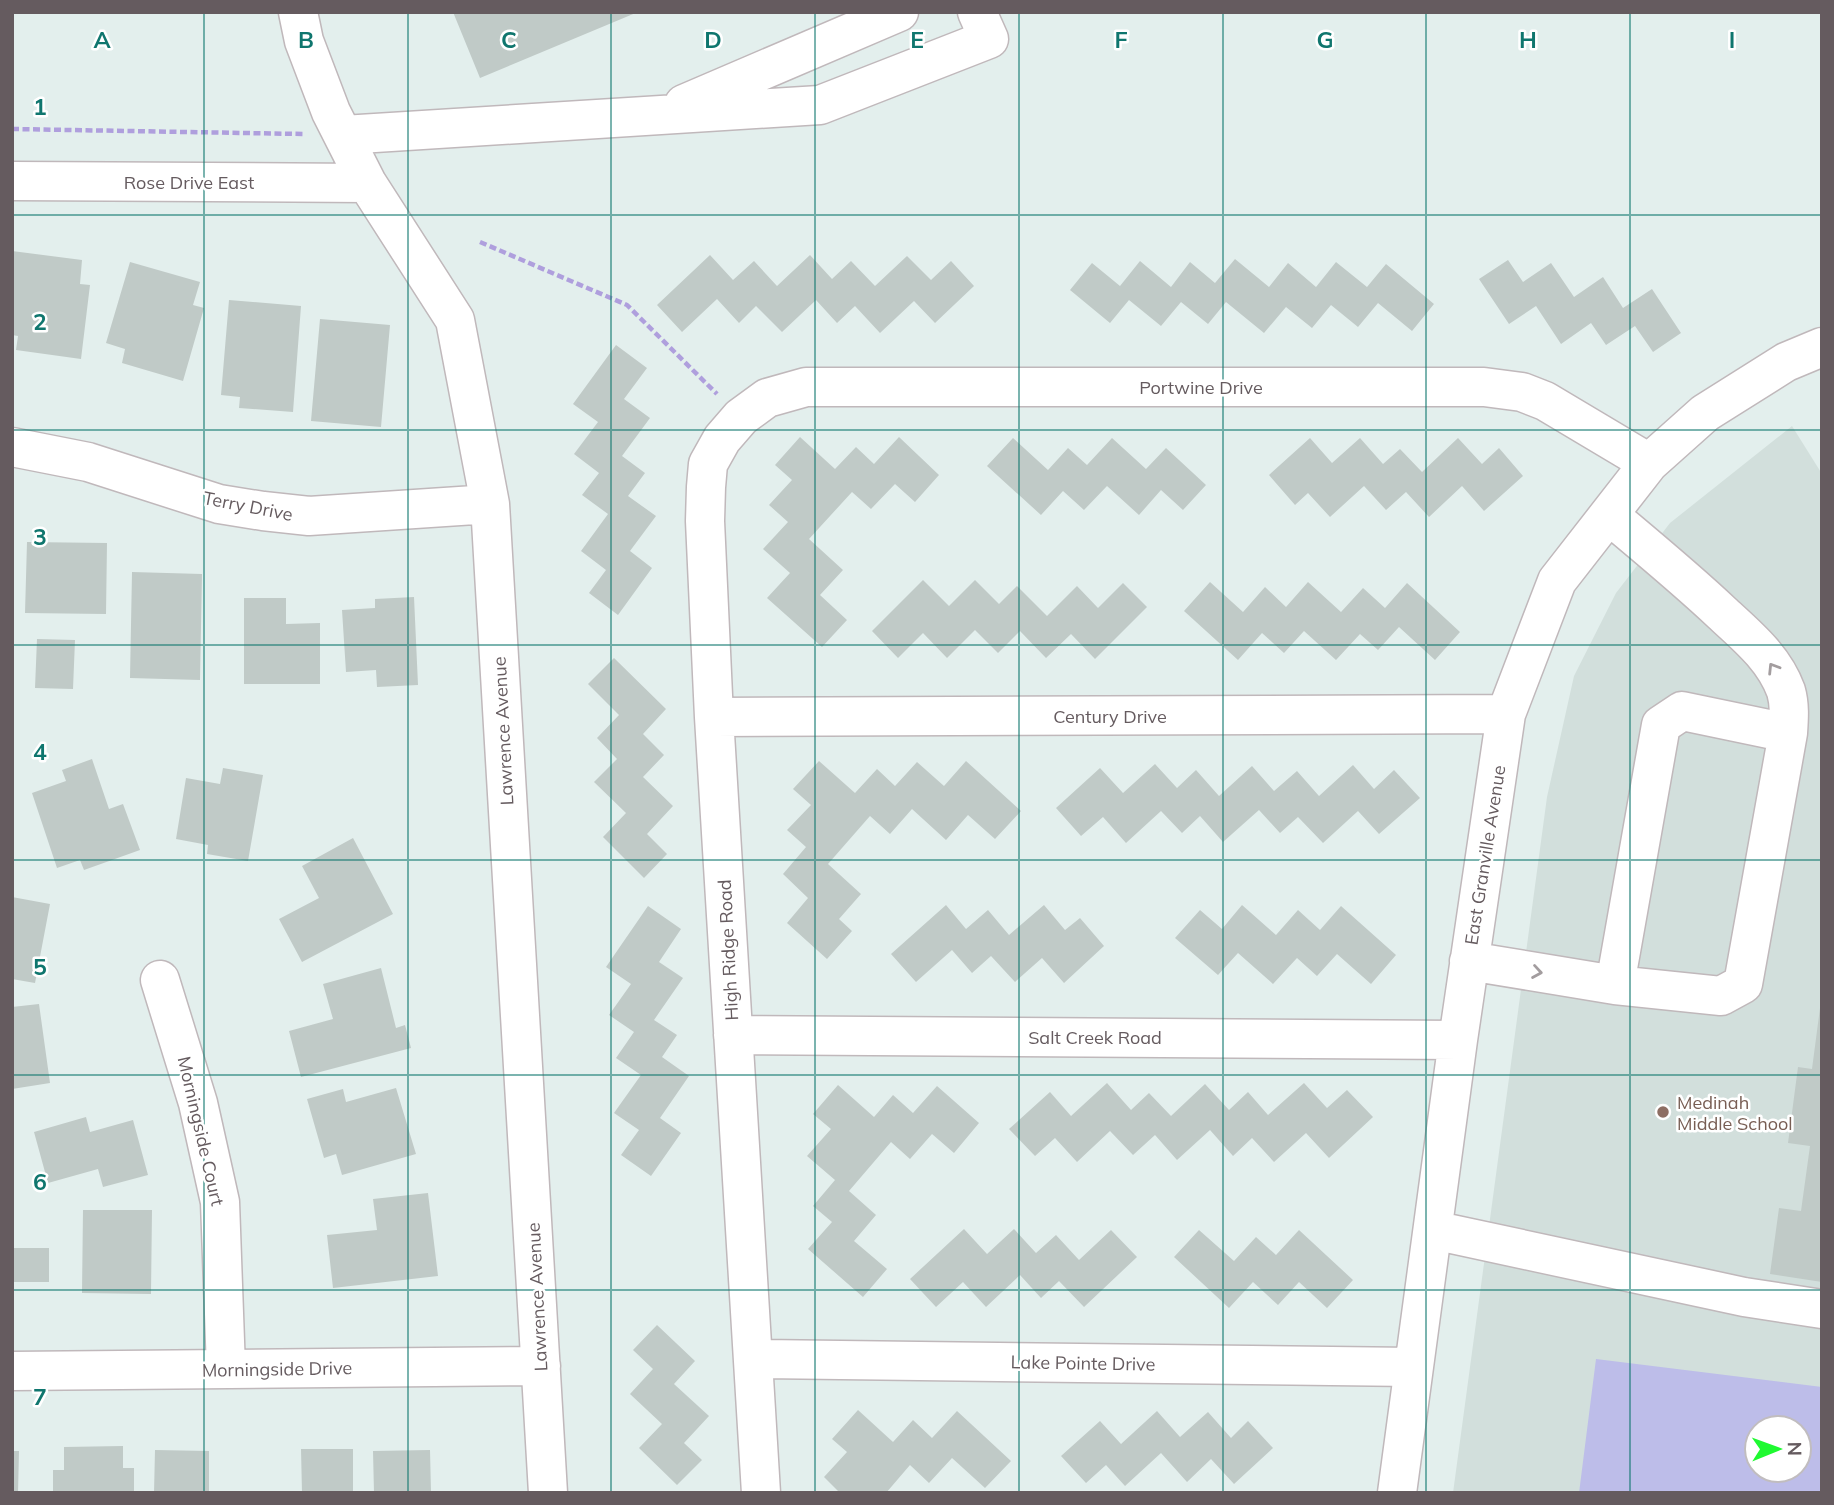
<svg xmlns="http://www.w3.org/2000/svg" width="1834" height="1505" viewBox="0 0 1834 1505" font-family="Mulish,sans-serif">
	<rect width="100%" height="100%" fill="#e3efed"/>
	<path fill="#d2dfdc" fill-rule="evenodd" d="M1792 426 1822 474V1493H1453L1547 797 1574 676 1616 593 1670 523ZM1757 1428H1799V1470H1757Z"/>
	<path fill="#bdbde9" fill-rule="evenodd" d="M1596 1359 1822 1387V1493H1579ZM1757 1428H1799V1470H1757Z"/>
	<path fill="#c0cac7" d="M453 12H638L480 78Z
		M12 251 82 260 80 284 90 285 81 359 16 350 18 336 12 335Z
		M710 255 733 280 754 261 777 286 810 255 832 279 851 261 875 286 907 256 931 280 951 261 974 286 935 323 914 301 880 333 855 306 837 323 816 300 782 332 756 306 739 323 717 299 682 332 657 305Z
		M1235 259 1269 287 1288 263 1316 287 1336 262 1367 287 1386 264 1434 304 1412 331 1378 303 1358 327 1331 305 1312 328 1286 307 1264 333 1226 302 1208 324 1181 302 1161 326 1129 300 1110 323 1070 290 1092 263 1120 286 1140 261 1171 287 1190 262 1215 283Z
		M1508 260 1523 282 1551 263 1574 297 1603 277 1623 308 1652 289 1681 333 1653 352 1635 326 1606 345 1591 323 1561 344 1536 306 1509 324 1479 279Z
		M130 262 200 282 193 305 204 308 183 381 122 363 125 349 106 343Z
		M229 300 301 306 293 412 239 408 240 397 221 395Z
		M320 319 390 325 381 427 311 421Z
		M616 345 647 368 624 399 650 418 622 456 645 473 628 496 656 516 630 551 652 568 618 615 589 593 606 570 581 551 608 514 582 495 599 473 574 454 598 422 573 404Z
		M800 437 835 469 856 447 874 464 899 437 939 475 915 502 895 484 871 509 852 492 809 539 843 570 820 595 847 620 822 647 767 598 790 573 763 549 788 522 769 505 792 480 775 465Z
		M1013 438 1048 470 1068 448 1087 465 1112 438 1146 469 1166 448 1206 485 1183 510 1161 490 1139 515 1107 486 1084 510 1063 491 1041 515 987 466Z
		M1310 438 1332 463 1360 438 1383 464 1400 449 1422 472 1458 438 1482 464 1499 448 1523 476 1484 511 1462 486 1429 517 1406 492 1386 510 1364 486 1330 517 1308 493 1295 505 1269 475Z
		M27 542 107 543 106 614 25 613Z
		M132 572 202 574 200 680 130 678Z
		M923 580 949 606 975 580 999 604 1017 586 1047 616 1077 586 1098 608 1123 583 1147 607 1095 659 1071 634 1046 658 1020 631 998 653 975 630 947 658 923 633 898 658 872 631Z
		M1210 582 1243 612 1265 587 1286 607 1308 582 1341 612 1363 588 1385 608 1407 583 1460 632 1435 660 1399 627 1378 650 1360 634 1336 660 1304 631 1284 653 1262 633 1238 660 1184 611Z
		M414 597 418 685 377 687 376 670 346 672 342 610 375 608V599Z
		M244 598H286V624L320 623V684H244Z
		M37 639 75 640 73 689 35 688Z
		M614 658 666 709 643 734 664 755 643 777 673 806 647 834 667 854 644 878 603 837 626 813 594 782 617 759 597 738 619 715 588 684Z
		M92 759 109 809 123 804 140 850 84 870 80 860 57 868 32 793 66 781 62 770Z
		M819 761 855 793 877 769 895 786 917 762 944 786 966 761 1021 811 995 839 968 815 946 840 912 809 890 834 870 816 828 864 861 894 839 919 852 931 827 959 787 923 808 898 783 874 806 847 787 830 811 805 793 789Z
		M1155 764 1177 788 1196 770 1219 796 1252 766 1274 791 1297 771 1319 796 1353 765 1374 789 1394 770 1420 798 1379 834 1358 811 1323 843 1298 817 1280 833 1259 810 1223 842 1200 816 1182 833 1161 811 1126 843 1103 817 1081 836 1056 808 1100 768 1123 793Z
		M223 768 263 775 248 861 207 854 208 845 176 839 186 778 220 784Z
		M353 838 393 914 302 962 279 919 319 898 302 866Z
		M12 897 50 904 35 983 12 979Z
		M946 905 966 929 988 910 1009 935 1044 905 1065 930 1080 918 1104 946 1064 983 1042 958 1015 982 991 956 972 973 952 950 916 982 891 954Z
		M1242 905 1276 935 1298 910 1320 930 1341 906 1396 955 1371 984 1337 954 1317 976 1297 958 1273 984 1238 953 1218 975 1175 938 1200 910 1222 929Z
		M648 906 681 929 659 962 683 978 654 1020 677 1035 662 1057 689 1076 660 1118 681 1133 651 1176 621 1155 639 1130 614 1113 641 1075 616 1058 634 1032 609 1015 631 984 606 967Z
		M381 968 396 1028 405 1025 411 1048 301 1077 289 1031 333 1019 323 984Z
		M39 1004 50 1083 12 1089V1007Z
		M1820 1008H1822V1282L1770 1274 1779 1208 1801 1211 1810 1146 1788 1143 1798 1067 1812 1069Z
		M1107 1083 1131 1110 1149 1093 1171 1116 1205 1084 1229 1110 1248 1092 1268 1115 1304 1083 1327 1108 1347 1090 1373 1117 1329 1158 1306 1133 1274 1162 1252 1138 1233 1156 1210 1130 1177 1160 1155 1135 1133 1155 1110 1131 1077 1162 1055 1138 1035 1156 1009 1129 1050 1092 1071 1116Z
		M838 1085 874 1117 893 1095 913 1113 937 1086 979 1123 954 1153 932 1134 910 1159 891 1142 849 1191 876 1215 854 1241 887 1269 863 1297 808 1249 832 1222 813 1206 835 1180 807 1156 831 1129 813 1114Z
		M396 1088 416 1154 342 1175 336 1154 324 1158 307 1099 343 1089 346 1102Z
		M86 1117 90 1132 133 1120 148 1175 103 1187 98 1169 48 1183 34 1132Z
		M428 1193 438 1276 333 1288 327 1235 377 1230 373 1199Z
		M83 1210H152L151 1294 82 1293Z
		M964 1229 987 1254 1014 1229 1036 1253 1056 1235 1079 1260 1111 1230 1137 1257 1084 1307 1059 1281 1041 1298 1020 1275 986 1307 963 1282 936 1307 910 1279Z
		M1199 1230 1234 1261 1256 1237 1276 1255 1299 1230 1353 1280 1327 1308 1299 1282 1278 1305 1253 1282 1229 1308 1174 1257Z
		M12 1248H49V1282H12Z
		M657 1325 695 1361 674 1384 709 1416 684 1443 702 1460 677 1485 639 1448 662 1424 630 1394 653 1369 633 1350Z
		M858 1410 893 1442 913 1420 932 1438 957 1411 1011 1461 985 1488 952 1458 929 1483 910 1465 886 1493H840L824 1477 847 1452 832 1439Z
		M1157 1411 1180 1437 1208 1412 1231 1438 1248 1421 1273 1448 1234 1484 1211 1459 1187 1482 1161 1453 1125 1486 1106 1465 1086 1483 1061 1456 1100 1421 1121 1444Z
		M123 1446V1468H134V1493H53V1470H64V1447Z
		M301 1449H353V1493H302Z
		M155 1450 209 1451V1493H154Z
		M430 1450 431 1493H374L373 1451Z
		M12 1451H19L18 1493H12Z"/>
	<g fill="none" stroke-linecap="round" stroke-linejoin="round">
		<defs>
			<path id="minor" d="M298 12 304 41 331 112 367 183 455 320 490 504 548 1493
				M684 104 899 12
				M343 135 820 105 989 39 977 12
				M12 181 367 183
				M12 447 88 462 219 504 263 511 309 516 490 504
				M714 717 1506 714
				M1469 961 1615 985 1721 996 1743 984 1788 733C1789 718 1790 705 1786 691 1774 658 1747 636 1722 613 1686 579 1647 547 1609 515
				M160 980 198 1103 220 1202 226 1369
				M1615 985 1661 725 1682 711 1788 733
				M733 1035 1458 1040
				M1433 1230 1744 1297 1822 1309
				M753 1359 1413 1367
				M12 1371 541 1366
				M761 1493 714 717 705 521 706 487 708 464 722 439 741 417 767 398 806 387H1484L1522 392 1545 401 1649 463
				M1397 1493 1458 1040 1506 714 1557 581 1649 463 1705 413 1786 362 1822 347"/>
		</defs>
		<use href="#minor" stroke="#c0b8bb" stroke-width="41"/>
		<path stroke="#af9fdd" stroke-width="4.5" stroke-dasharray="7 3.5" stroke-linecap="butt" d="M12 129 303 134
			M480 242 627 305 717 394"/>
		<use href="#minor" stroke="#fff" stroke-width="38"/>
	</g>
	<defs><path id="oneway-chevron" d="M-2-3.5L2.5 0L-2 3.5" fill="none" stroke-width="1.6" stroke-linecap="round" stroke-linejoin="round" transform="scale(1.75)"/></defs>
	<g stroke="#a39d9f">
		<use href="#oneway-chevron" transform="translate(1773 668) rotate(-122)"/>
		<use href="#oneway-chevron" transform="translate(1537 972) rotate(9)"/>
	</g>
	<path fill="none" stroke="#0f766e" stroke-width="2" stroke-opacity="0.55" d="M204 12V1493M408 12V1493M611 12V1493M815 12V1493M1019 12V1493M1223 12V1493M1426 12V1493M1630 12V1493M12 215H1822M12 430H1822M12 645H1822M12 860H1822M12 1075H1822M12 1290H1822"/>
	<circle fill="#8d6e63" stroke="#fff" stroke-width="2.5" cx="1663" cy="1112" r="7"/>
	<g text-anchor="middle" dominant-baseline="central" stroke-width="5" stroke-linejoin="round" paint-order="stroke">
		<g font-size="18" fill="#655b5f" stroke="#fff">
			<text x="189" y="182">Rose Drive East</text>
			<text x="1201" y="387">Portwine Drive</text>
			<text transform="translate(248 506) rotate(11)">Terry Drive</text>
			<text x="1110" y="716">Century Drive</text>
			<text transform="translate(503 731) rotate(-93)">Lawrence Avenue</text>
			<text transform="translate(1485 855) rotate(-81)">East Granville Avenue</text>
			<text transform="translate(728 950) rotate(-93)">High Ridge Road</text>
			<text x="1095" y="1037">Salt Creek Road</text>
			<text transform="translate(201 1131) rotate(77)">Morningside Court</text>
			<text transform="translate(537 1297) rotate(-93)">Lawrence Avenue</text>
			<text transform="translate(1083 1363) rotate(1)">Lake Pointe Drive</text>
			<text transform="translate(277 1369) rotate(-1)">Morningside Drive</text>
		</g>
		<g font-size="18" fill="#785e54" stroke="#fff" text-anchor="start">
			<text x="1677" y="1102">Medinah<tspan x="1677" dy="21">Middle School</tspan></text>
		</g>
	</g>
	<g font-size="23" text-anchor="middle" font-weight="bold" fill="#0f766e" stroke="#fff" stroke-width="5" stroke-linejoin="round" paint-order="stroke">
		<text x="102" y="48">A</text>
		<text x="306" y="48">B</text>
		<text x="509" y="48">C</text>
		<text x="713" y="48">D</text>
		<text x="917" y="48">E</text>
		<text x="1121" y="48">F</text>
		<text x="1325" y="48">G</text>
		<text x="1528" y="48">H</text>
		<text x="1732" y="48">I</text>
		<text x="40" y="115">1</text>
		<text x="40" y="330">2</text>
		<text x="40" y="545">3</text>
		<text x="40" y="760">4</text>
		<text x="40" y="975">5</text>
		<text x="40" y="1190">6</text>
		<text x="40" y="1405">7</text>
	</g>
	<rect width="1834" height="1505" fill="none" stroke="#655b5f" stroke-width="28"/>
	<g transform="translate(1778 1449) rotate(89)"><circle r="33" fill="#ffffff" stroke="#c1bdbf" stroke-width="2"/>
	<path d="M0-5L12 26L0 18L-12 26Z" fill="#1ff931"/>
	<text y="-10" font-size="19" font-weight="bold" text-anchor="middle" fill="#655b5f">N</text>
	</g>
</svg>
